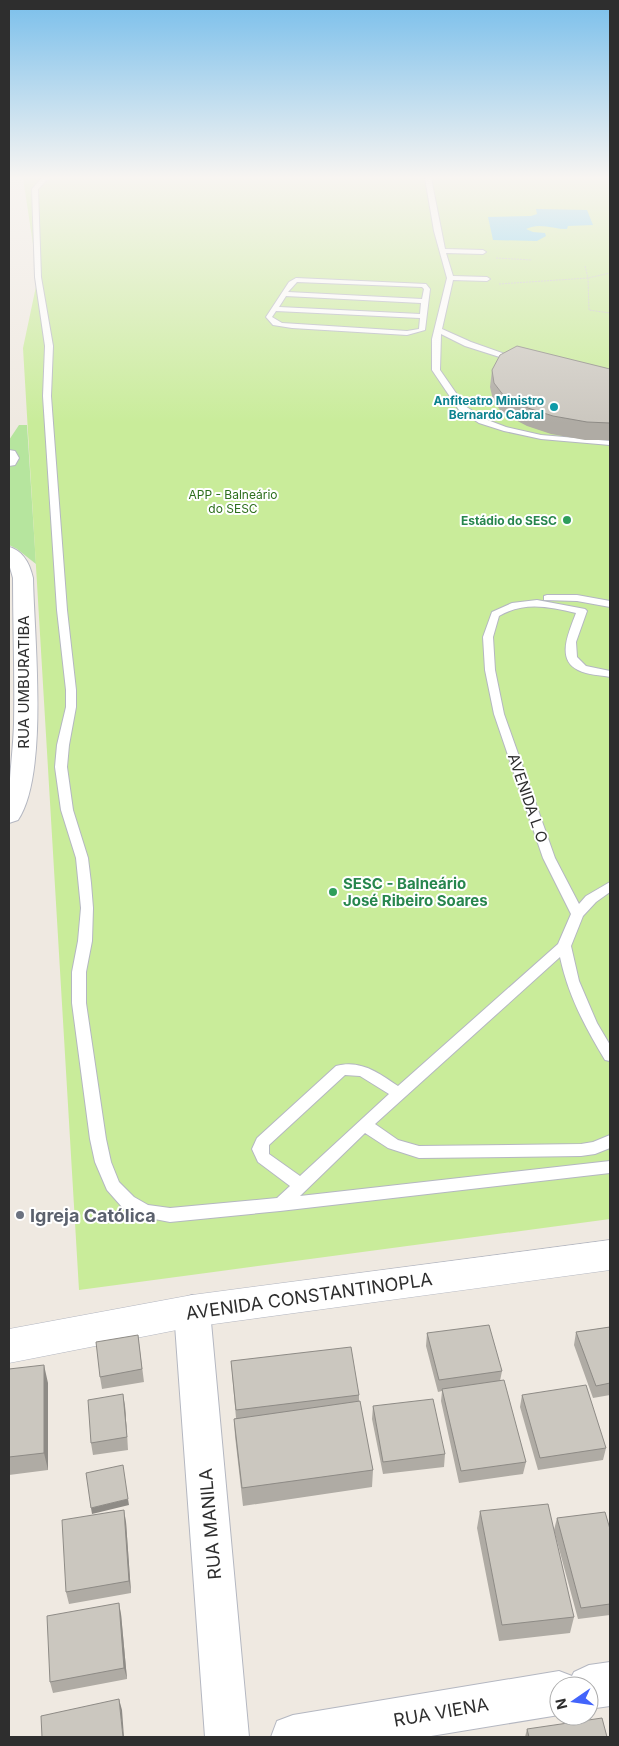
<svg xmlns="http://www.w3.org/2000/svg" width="619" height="1746" viewBox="0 0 619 1746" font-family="Inter,sans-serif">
	<rect width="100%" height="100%" fill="#efe9e1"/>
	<path fill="#b6e59e" d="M19 425H27L36 564 17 549 9 545 10 458 9 440Z"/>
	<path fill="#c9ec9a" d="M23 178H610V1219L79 1290 23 348 38 277Z"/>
	<path fill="#75cff0" d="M536 209 587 210 593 225 568 226 567 229C553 229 539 222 526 229L533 232 545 233 546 236 537 241 493 240 488 217 531 216 537 214Z"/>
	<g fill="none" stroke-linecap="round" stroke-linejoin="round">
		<defs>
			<path id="service" d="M42 178H49L38 189 41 277 53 346 51 396 67 610 76 690V707L69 745 67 767 73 810 88 858 91 883 93 908 92 941 86 972V1003L106 1139 111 1162 119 1182 134 1197 148 1205 170 1208 277 1198 290 1186 258 1162 252 1149 257 1138 336 1066C360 1059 379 1073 398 1086L558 944 571 914 543 858 494 714 485 670 483 637 492 612 512 603 537 600 585 609 587 611 576 642 577 657 586 666 610 671V677C600 675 588 675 578 670 555 659 570 630 576 613 549 607 525 601 499 616L493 637 495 670 504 714 555 858 579 904 586 896 610 882V892L596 902 583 916 571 946 579 981 597 1023 610 1045V1061L605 1060C585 1027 568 995 560 957L375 1124 398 1140 419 1146 581 1144 593 1142 610 1135V1148L595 1154 581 1156 419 1158 388 1148 365 1133 300 1196 610 1161V1173L280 1211 170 1222 139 1216 122 1207 107 1190 95 1162 90 1139 72 1003V972L78 941 81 908 76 858 61 810 55 767 57 745 66 707V690L57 610 43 396 45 346 35 277 32 189ZM345 1075 360 1076 389 1094 300 1176 269 1154V1145Z
				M425 178H431L445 249 483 250 486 252 483 254 446 253 453 276 487 277 490 279 487 281 453 280 442 329 471 342 519 359 512 361 465 346 441 334 440 370 465 406 485 419 506 427 541 435 610 441V445L541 439 504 431 479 423 459 410 432 370V339L447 278 434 231Z
				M296 278 426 284 430 289 425 330 407 335 292 328 273 325 266 317 289 282ZM297 282 422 287 424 289 422 299 288 292ZM286 296 421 303 420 314 279 307ZM276 311 420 318 419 329 407 331 282 323 272 317Z
				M547 595H577L610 601V607L577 601 544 600V596Z"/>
			<path id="minor" d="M9 450 15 451 19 458 15 465 9 466Z
				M9 547C24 551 30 565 33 578 34 636 49 774 18 820L9 823C7 790 13 757 14 724 15 675 13 627 13 578L9 564Z
				M192 1295 205 1300 210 1311 249 1737H205L174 1311 179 1300Z
				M610 1662V1706L589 1709V1686H559V1715L425 1737H271L277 1721 293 1715 559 1671 572 1676 574 1672 589 1665Z"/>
			<path id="tertiary" d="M610 1240V1270L192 1327 9 1363V1329L192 1295Z"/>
		</defs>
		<use href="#service" stroke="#b4b7c1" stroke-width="2"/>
		<use href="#minor" stroke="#b4b7c1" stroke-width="2"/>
		<use href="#tertiary" stroke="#b4b7c1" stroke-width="1"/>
		<path stroke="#c9c9c9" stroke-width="1" stroke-dasharray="2 1" stroke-linecap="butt" d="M496 258 532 260
			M585 266 588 278 589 310 610 313
			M499 284 588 278 610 273"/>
		<use href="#service" fill="#fff" fill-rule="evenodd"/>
		<use href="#minor" fill="#fff" fill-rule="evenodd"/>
		<use href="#tertiary" fill="#fff" fill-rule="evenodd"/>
	</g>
	<path fill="#afaba4" d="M610 369V440H585L551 434 527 426 502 413 493 400 490 387 492 370Z
		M610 1327V1395L593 1398 574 1345 576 1332Z
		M427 1333 502 1371 500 1381 526 1462 523 1474 459 1483 441 1401 442 1391 438 1392 426 1346Z
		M138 1335 144 1382 102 1389 100 1377Z
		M231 1361 359 1395V1401L373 1470 372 1487 243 1506 235 1436 234 1419 236 1418Z
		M9 1369 48 1383V1470L9 1475Z
		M522 1395 606 1448 603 1460 538 1470 520 1407Z
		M125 1406 128 1450 93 1455 91 1443Z
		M373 1406 445 1454 444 1467 383 1474 372 1419Z
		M480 1511 574 1617 570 1633 499 1641 477 1528Z
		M557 1518 610 1529V1615L578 1619 554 1530Z
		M126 1522 131 1593 69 1604 66 1592Z
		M121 1614 127 1679 53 1693 50 1682Z
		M527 1729 607 1737H525Z"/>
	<path fill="#8e8b86" d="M44 1365 48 1383V1470L44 1453Z
		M123 1394 125 1406 128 1450 127 1437Z
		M128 1499 129 1505 92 1514 91 1508Z
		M124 1510 126 1522 131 1593 129 1581Z
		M119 1603 121 1614 127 1679 124 1668Z
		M119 1699 122 1710 124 1737H123Z"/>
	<path fill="#cbc7bf" stroke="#8e8b86" d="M517 346 610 369V423L587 422 553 416 528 408 504 396 494 383 492 370 500 355Z
		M489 1325 502 1371 439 1380 427 1333Z
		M610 1327V1383L596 1386 576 1332Z
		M138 1335 142 1369 100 1377 96 1342Z
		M351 1347 359 1395 236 1410 231 1361Z
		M44 1365V1453L9 1457V1369Z
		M504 1380 526 1462 461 1471 442 1389Z
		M586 1385 606 1448 540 1458 522 1395Z
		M123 1394 127 1437 91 1443 88 1400Z
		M433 1399 445 1454 383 1462 373 1406Z
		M360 1401 373 1470 242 1488 234 1419Z
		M123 1465 128 1499 91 1508 86 1473Z
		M548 1504 574 1617 502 1625 480 1511Z
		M124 1510 129 1581 66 1592 62 1520Z
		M605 1512 610 1529V1604L581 1608 557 1518Z
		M119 1603 124 1668 50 1682 47 1616Z
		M119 1699 123 1737H42L41 1716Z
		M602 1718 607 1737H529L527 1729Z"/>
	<linearGradient id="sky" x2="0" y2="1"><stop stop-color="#7abfeb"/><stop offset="0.42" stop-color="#f8f5f2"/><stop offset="1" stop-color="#f8f5f2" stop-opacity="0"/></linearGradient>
	<rect width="619" height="423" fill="url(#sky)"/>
	<circle fill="#0f9aa8" stroke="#fff" stroke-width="2" cx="554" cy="407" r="5"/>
	<g fill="#2e9e5b" stroke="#fff" stroke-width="2">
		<circle cx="567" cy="520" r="5"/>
		<circle cx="333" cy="892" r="5"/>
	</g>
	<circle fill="#6b7280" stroke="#fff" stroke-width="2" cx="20" cy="1215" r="5"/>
	<g text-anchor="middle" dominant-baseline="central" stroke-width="4" stroke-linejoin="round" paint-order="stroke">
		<g font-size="12" font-weight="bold" fill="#0d838f" stroke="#fff" text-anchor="end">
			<text x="544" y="400">Anfiteatro Ministro<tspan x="544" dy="14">Bernardo Cabral</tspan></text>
		</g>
		<g font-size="12" fill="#2c6e1b" stroke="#fff">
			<text x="233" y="494">APP - Balneário<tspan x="233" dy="14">do SESC</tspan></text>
		</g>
		<g font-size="12" font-weight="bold" fill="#27864d" stroke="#fff" text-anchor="end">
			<text x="557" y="520">Estádio do SESC</text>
		</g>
		<g font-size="15" fill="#2e2e2e" stroke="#fff">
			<text transform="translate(23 682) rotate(-90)">RUA UMBURATIBA</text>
			<text transform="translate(528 798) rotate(71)">AVENIDA L O</text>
		</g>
		<g font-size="15" font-weight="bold" fill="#27864d" stroke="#fff" text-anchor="start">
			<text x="343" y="883">SESC - Balneário<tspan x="343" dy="17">José Ribeiro Soares</tspan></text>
		</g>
		<g font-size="18" font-weight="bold" fill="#5b616d" stroke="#fff" text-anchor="start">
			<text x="30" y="1215">Igreja Católica</text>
		</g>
		<g font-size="18" fill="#2e2e2e" stroke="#fff">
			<text transform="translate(309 1296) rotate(-8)">AVENIDA CONSTANTINOPLA</text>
			<text transform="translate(210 1524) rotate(-95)">RUA MANILA</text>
			<text transform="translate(441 1712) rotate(-10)">RUA VIENA</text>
		</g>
	</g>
	<rect width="619" height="1746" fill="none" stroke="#2e2e2e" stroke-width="20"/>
	<g transform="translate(574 1701) rotate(257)"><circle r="24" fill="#ffffff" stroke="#ababab"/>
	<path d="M0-4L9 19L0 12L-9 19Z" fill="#4264fb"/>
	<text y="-8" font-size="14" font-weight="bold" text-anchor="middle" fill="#2e2e2e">N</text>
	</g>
</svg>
